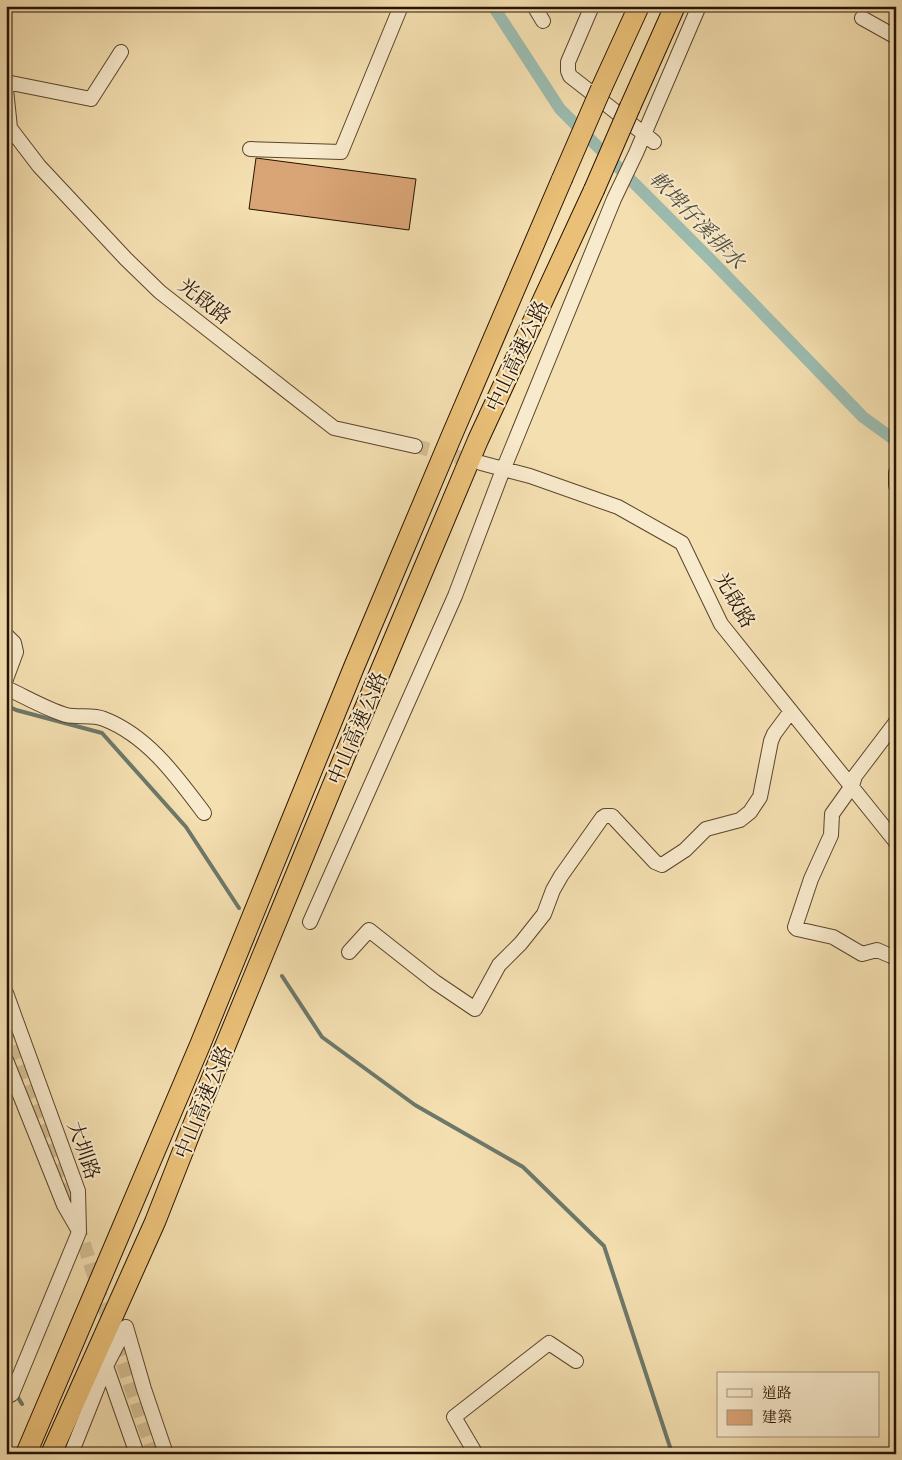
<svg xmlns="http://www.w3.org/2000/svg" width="902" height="1460" viewBox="0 0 902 1460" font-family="'IM FELL Great Primer','Noto Serif TC',serif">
	<rect width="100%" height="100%" fill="#f4dfb0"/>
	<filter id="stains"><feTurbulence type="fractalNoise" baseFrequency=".004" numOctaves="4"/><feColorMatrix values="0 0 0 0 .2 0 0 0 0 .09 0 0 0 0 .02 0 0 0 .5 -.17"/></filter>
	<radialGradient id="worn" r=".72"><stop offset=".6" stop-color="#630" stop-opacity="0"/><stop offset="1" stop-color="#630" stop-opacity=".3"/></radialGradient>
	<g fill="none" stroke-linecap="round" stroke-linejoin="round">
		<path stroke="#6d786a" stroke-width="4" d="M6 705 16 710 102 733 186 827 239 908
			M282 976 322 1037 415 1105 523 1167 604 1246 671 1450 673 1454
			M6 1379 12 1387
			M15 1393 22 1404"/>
		<path stroke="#9cbcb0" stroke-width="12" d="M493 6 560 109 711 260 863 417 896 441"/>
	</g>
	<path fill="#daa576" stroke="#271200" d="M256 158 416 179 409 230 249 209Z"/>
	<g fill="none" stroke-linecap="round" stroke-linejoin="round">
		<path stroke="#d5c096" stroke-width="14" stroke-dasharray="14 7" stroke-linecap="butt" d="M415 446 477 462
			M6 1026 65 1185 117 1347 154 1454"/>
		<defs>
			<path id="minor" d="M534 6 543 21
				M592 6 568 62V71L570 76 639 130
				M862 18 896 37
				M6 82 91 99 121 52
				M6 89 10 128 6 140
				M10 128 39 166 126 259 160 292 334 428 415 446
				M648 137 654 142
				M250 149 341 152 401 6
				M481 463 530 476 618 507 682 543 721 624 896 842
				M896 473V485
				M6 635 14 643 16 652 6 679
				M6 688C26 697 46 709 66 715 79 718 92 714 104 719 148 736 177 777 204 813
				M896 722 855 776 852 786 832 814 831 835 811 879 795 927 797 929 833 937 862 954 877 950 896 958
				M310 922 455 596 501 475 614 199 636 153 699 6
				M349 952 369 930 435 982 475 1009 499 965 521 943 544 914 553 890 561 876 602 818 605 816H612L655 862 662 865 685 850 706 829 740 820 750 812 760 797 771 741 774 734 791 711
				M6 993 78 1191 79 1232 12 1394 6 1397
				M6 1060 64 1205 79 1231
				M126 1327 144 1389 166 1454
				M106 1366 137 1454
				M71 1454 106 1366 126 1327
				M476 1454 454 1417 549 1343 576 1361"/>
			<path id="highway" d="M601 89 639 6
				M630 107 675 6
				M26 1454 200 1045 354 667 452 435 562 179
				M51 1454 155 1222 205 1095 346 753 478 440 594 190"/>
		</defs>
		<use href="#minor" stroke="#5a452c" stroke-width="16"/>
		<use href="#highway" stroke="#271200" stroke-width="22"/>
		<use href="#minor" stroke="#f8eacc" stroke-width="14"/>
		<use href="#highway" stroke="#eac078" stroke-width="20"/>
		<defs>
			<path id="highway-bridge" d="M562 179 601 89
				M594 190 630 107"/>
		</defs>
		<use href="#highway-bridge" stroke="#271200" stroke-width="22" stroke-linecap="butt"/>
		<use href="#highway-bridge" stroke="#eac078" stroke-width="20"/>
	</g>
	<g text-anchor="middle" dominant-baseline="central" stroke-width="4" stroke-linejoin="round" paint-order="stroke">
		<g font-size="20" fill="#271200" stroke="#f8eacc">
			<text transform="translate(205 301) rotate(38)">光啟路</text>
			<text transform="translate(517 356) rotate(-65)">中山高速公路</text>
			<text transform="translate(735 600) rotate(60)">光啟路</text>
			<text transform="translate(357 728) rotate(-67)">中山高速公路</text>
			<text transform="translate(203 1102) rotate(-68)">中山高速公路</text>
			<text transform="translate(84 1150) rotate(71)">大圳路</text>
		</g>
		<g font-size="21" font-style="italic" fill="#504e3e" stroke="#f8eacc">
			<text transform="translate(697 220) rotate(46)">軟埤仔溪排水</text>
		</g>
	</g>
	<rect width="902" height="1460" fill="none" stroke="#f4dfb0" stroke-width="25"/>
	<rect x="8" y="8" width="887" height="1445" fill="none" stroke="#271200" stroke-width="2.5"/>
	<rect x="12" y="12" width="877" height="1435" fill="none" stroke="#271200"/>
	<rect x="717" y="1372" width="162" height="65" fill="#f8eacc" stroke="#a4947a"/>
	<rect x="727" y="1389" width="25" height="8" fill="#f8eacc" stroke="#a4947a"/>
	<text x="762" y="1398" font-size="15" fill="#271200">道路</text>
	<rect x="727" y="1410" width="25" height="15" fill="#daa576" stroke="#a4947a"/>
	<text x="762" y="1422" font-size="15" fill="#271200">建築</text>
	<rect width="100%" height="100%" filter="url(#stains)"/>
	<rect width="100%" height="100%" fill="url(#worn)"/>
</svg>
